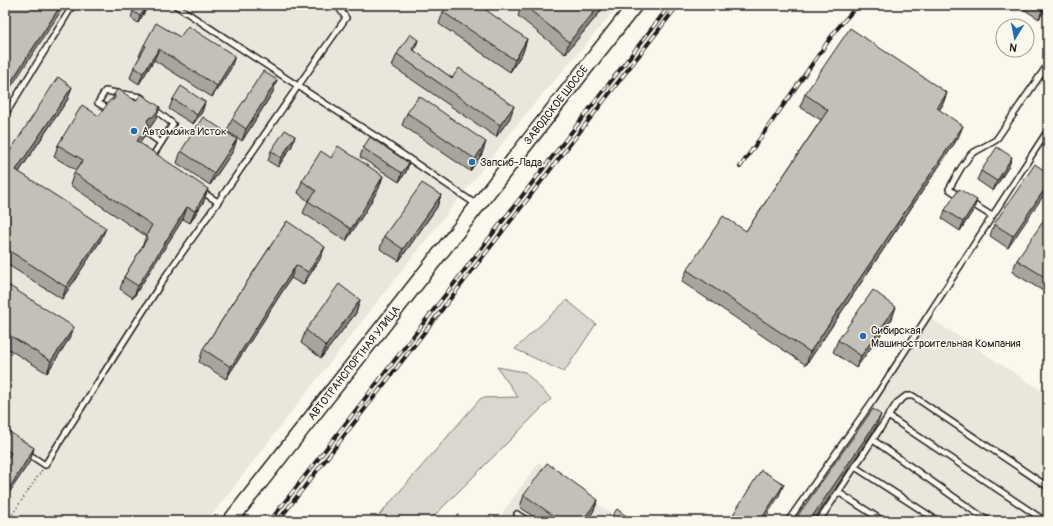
<svg xmlns="http://www.w3.org/2000/svg" width="1053" height="526" viewBox="0 0 1053 526" font-family="Pangolin,sans-serif">
	<rect width="100%" height="100%" fill="#fbf7ec"/>
	<filter id="ink" filterUnits="userSpaceOnUse"><feTurbulence type="fractalNoise" baseFrequency=".025" numOctaves="2"/><feDisplacementMap in="SourceGraphic" scale="8" xChannelSelector="R" yChannelSelector="G"/><feConvolveMatrix kernelMatrix="1 2 1 2 8 2 1 2 1" color-interpolation-filters="sRGB"/></filter>
	<g filter="url(#ink)">
		<path fill="#eae6dc" d="M5 5H619L524 116 363 320 207 521H5Z
			M927 316 1048 395V521H788Z
			M539 462 622 521H497Z"/>
		<path fill="#dad7ce" stroke="#7b7a75" d="M567 300 596 324 564 372 515 349Z
			M497 367 525 372 551 399 429 521H374L481 398 518 397Z"/>
		<g fill="none" stroke-linecap="round" stroke-linejoin="round">
			<defs>
				<path id="service" d="M175 5 298 86 346 18 337 5
					M107 108 98 103 105 91 141 97 144 100
					M5 115 73 5
					M147 133 161 143
					M153 158 152 157 173 124 153 108
					M201 191 218 202
					M961 197 949 189 961 168 971 154 996 140 1048 64
					M971 203 992 216
					M888 416 1045 521
					M873 440 988 521
					M27 453 45 465 167 274 218 202 298 86 383 141 477 205
					M855 467 938 521
					M838 492 883 521
					M517 514 528 521
					M788 521 874 399 1048 130
					M819 521 897 403 906 396H913L1048 487"/>
				<path id="secondary" d="M230 521 635 5"/>
			</defs>
			<use href="#service" stroke="#1c1c1c" stroke-width="8"/>
			<use href="#secondary" stroke="#1c1c1c" stroke-width="17"/>
			<path stroke="#1c1c1c" stroke-width="1.5" stroke-dasharray="1 3" stroke-linecap="butt" d="M8 521 42 470"/>
			<use href="#service" stroke="#fbf7ec" stroke-width="5"/>
			<use href="#secondary" stroke="#fbf7ec" stroke-width="14"/>
			<defs>
				<path id="rail" d="M740 167 836 30 858 5
					M270 521 670 5
					M278 521 678 5"/>
			</defs>
			<use href="#rail" stroke="#1c1c1c" stroke-width="4"/>
			<use href="#rail" stroke="#fbf7ec" stroke-width="2.5" stroke-dasharray="8" stroke-linecap="butt"/>
		</g>
		<path fill="#a8a59e" stroke="#1c1c1c" d="M149 5 138 23 131 18 133 11Z
			M522 5H606L565 54 518 16Z
			M1025 5H1048L1039 19 1023 9Z
			M443 12 527 39 523 52 510 72 439 24Z
			M418 40 414 51 452 78 510 118 496 137 392 66 397 54Z
			M144 45 231 68 212 97 154 60 139 84 130 78 134 67 140 57 139 56Z
			M273 92 242 141 227 131 232 119Z
			M947 93 942 106 939 110 958 138 806 365 682 282 687 270 746 231 821 120 800 107 805 94Z
			M114 94 136 101 160 107 156 119 149 129H147L144 136 139 143 204 201 190 223 183 219 133 298 120 289 124 277 142 247 146 236 70 185 74 173 76 170 54 157 58 145 99 116 112 100Z
			M68 99 19 172 101 240 62 299 5 263V159Z
			M173 99 205 102 202 112 193 124 169 109Z
			M407 113 482 154 470 171 402 125Z
			M295 136 292 146 278 167 268 161 271 151Z
			M237 139 233 151 210 185 177 163 181 151Z
			M363 148 409 163 406 172 399 182 360 157Z
			M331 158 383 176 379 188 365 212 346 241 303 213 308 201 298 193 302 181Z
			M1009 166 993 191 977 180 981 171Z
			M1048 173 1008 248 990 236 994 224Z
			M441 195 437 207 399 261 380 249 384 236Z
			M974 209 960 231 942 219 945 210Z
			M1048 219V294L1012 272 1017 260Z
			M287 221 320 259 303 285 291 278 226 379 199 362 203 349Z
			M5 283 69 339 47 373 5 347Z
			M360 300 356 313 321 358 301 343 306 330Z
			M892 319 856 368 833 352 838 340Z
			M5 429 34 448 30 461 5 499Z
			M524 495 598 500 593 512 586 521H539L520 507Z"/>
		<path fill="#888681" stroke="#1c1c1c" d="M61 5H65L5 96V91Z
			M148 5H149L138 23 140 16Z
			M600 5H606L565 54 569 42Z
			M1044 5H1048L1039 19 1043 7Z
			M527 39 523 52 510 72 515 60Z
			M418 40 414 52 412 49Z
			M159 49 154 60 139 84 143 73Z
			M235 56 231 68 212 97 217 86Z
			M277 80 273 92 242 141 246 129Z
			M72 87 68 99 12 182 16 170Z
			M947 93 942 106 932 120 937 108Z
			M205 102 202 112 193 124 197 115Z
			M514 106 510 118 496 137 500 125Z
			M160 107 156 119 149 129H147L144 136 133 153 137 141 148 119Z
			M963 126 958 138 806 365 810 352Z
			M295 136 292 146 278 167 281 158Z
			M237 139 233 151 210 185 214 173Z
			M486 142 482 154 470 171 475 159Z
			M1012 157 1009 166 993 191 997 181Z
			M409 163 406 172 399 182 402 173Z
			M383 176 379 188 365 212 346 241 351 229Z
			M1048 184V189L1008 248 1013 236Z
			M208 189 204 201 190 223 195 211Z
			M441 195 437 207 399 261 403 249Z
			M977 200 974 209 960 231 963 222Z
			M187 207 183 219 133 298 138 286Z
			M106 228 101 240 62 299 66 287Z
			M325 247 320 259 303 285 308 272Z
			M296 265 291 278 226 379 231 367Z
			M360 300 356 313 321 358 326 346Z
			M896 307 892 319 856 368 861 356Z
			M74 327 69 339 47 373 51 361Z
			M9 335 5 346V341Z
			M881 415 876 427 832 494 813 521H809Z
			M34 448 30 461 5 499 10 487Z
			M784 484 779 496 763 521H760Z
			M598 500 593 512 586 521H582Z"/>
		<path fill="#c3c0b8" stroke="#1c1c1c" d="M7 5H61L5 91V8Z
			M137 5H148L140 16 133 11Z
			M448 5H479L527 39 515 60 443 12Z
			M524 5H600L569 42Z
			M156 23 180 37 188 26 235 56 217 86 159 49 143 73 134 67 146 46 144 45Z
			M850 28 947 93 937 108 963 126 810 352 687 270 723 216 746 231 828 110 805 94Z
			M410 34 418 40 412 49 452 78 459 68 514 106 500 125 397 54Z
			M263 71 277 80 246 129 232 119Z
			M58 77 72 87 16 170 106 228 66 287 5 248V159Z
			M181 86 205 102 197 115 173 99Z
			M118 89 136 101 141 94 160 107 153 117H150L148 119 147 121 149 124 137 141 208 189 195 211 187 207 138 286 124 277 148 237 146 236 152 225 74 173 83 160 58 145 82 105 99 116 110 100H113L115 98V96L114 94Z
			M419 96 486 142 475 159 407 113Z
			M203 117 237 139 214 173 181 151Z
			M285 130 295 136 281 158 271 151Z
			M370 137 409 163 402 173 363 148Z
			M338 146 383 176 369 200 351 229 308 201 316 191 302 181 321 151 331 158Z
			M997 147 1012 157 997 181 981 171Z
			M1035 164 1048 173V184L1013 236 994 224Z
			M422 183 441 195 403 249 384 236Z
			M959 189 977 200 963 222 945 210Z
			M1046 217 1048 219V279L1017 260Z
			M287 221 325 247 308 272 296 265 231 367 203 349Z
			M5 283 74 327 51 361 9 335 5 341Z
			M339 284 360 300 326 346 306 330Z
			M873 290 896 307 861 356 838 340Z
			M873 409 881 415 836 482 809 521H794Z
			M5 429 34 448 10 487 5 483V462L11 453 5 449Z
			M547 463 598 500 582 521H561L524 495Z
			M761 470 784 484 760 521H729Z
			M617 509 633 521H608Z
			M87 516 93 521H83Z"/>
	</g>
	<g fill="#1f6fb2" stroke="#fbf7ec" stroke-width="1.5">
		<circle cx="134" cy="131" r="4"/>
		<circle cx="472" cy="162" r="4"/>
		<circle cx="863" cy="336" r="4"/>
	</g>
	<g text-anchor="middle" dominant-baseline="central" stroke-width="3" stroke-linejoin="round" paint-order="stroke">
		<g font-size="11" fill="#1c1c1c" stroke="#fbf7ec">
			<text transform="translate(556 105) rotate(-52)">ЗАВОДСКОЕ ШОССЕ</text>
			<text transform="translate(354 363) rotate(-52)">АВТОТРАНСПОРТНАЯ УЛИЦА</text>
		</g>
		<g font-size="11" fill="#1c1c1c" stroke="#fbf7ec" text-anchor="start">
			<text x="142" y="131">Автомойка Исток</text>
			<text x="480" y="162">Запсиб-Лада</text>
			<text x="871" y="330">Сибирская<tspan x="871" dy="13">Машиностроительная Компания</tspan></text>
		</g>
	</g>
	<rect width="1053" height="526" fill="none" stroke="#fbf7ec" stroke-width="20"/>
	<rect x="10" y="10" width="1033" height="506" fill="none" stroke="#1c1c1c" stroke-width="1.5" filter="url(#ink)"/>
	<g transform="translate(1015 38) rotate(190)"><circle r="19" fill="#fbf7ec" stroke="#a29f99"/>
	<path d="M0-3L7 15L0 10L-7 15Z" fill="#1f6fb2"/>
	<text y="-6" font-size="11" font-weight="bold" text-anchor="middle" fill="#1c1c1c">N</text>
	</g>
</svg>
